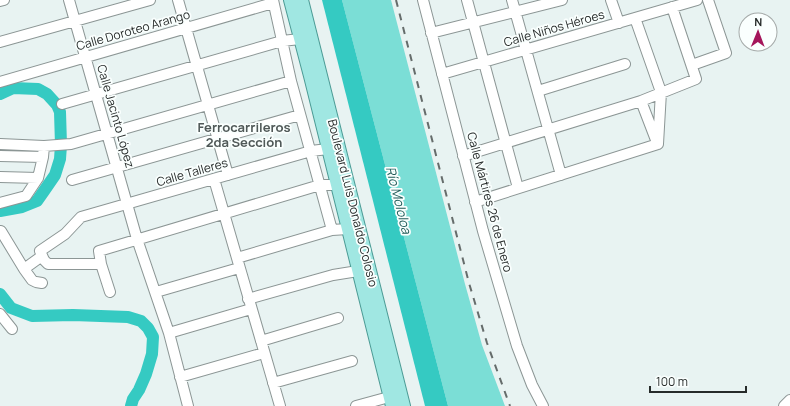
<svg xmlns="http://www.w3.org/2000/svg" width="790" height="406" viewBox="0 0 790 406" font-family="Manrope,sans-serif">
	<rect width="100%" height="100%" fill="#e8f3f2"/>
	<path fill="#7bded6" d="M342 0H391L465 284 482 345 505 406H448Z"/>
	<path fill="#35cac2" d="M322 0H342L448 406H425Z"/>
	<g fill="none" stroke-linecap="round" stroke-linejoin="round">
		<path stroke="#35cac2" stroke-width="12" d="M0 94 13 88 38 89 47 94 57 105 60 112 61 145 60 159 55 175 44 191 37 201 22 207 0 211
			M0 294 11 308 32 316 73 315 128 317 141 321 148 328 153 337 152 354 146 374 139 390 133 399 131 406"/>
		<defs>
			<path id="minor" d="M69 0 137 239 169 333 188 406
				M178 0 228 175
				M273 0 291 81 332 230
				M423 0 483 231 517 346 532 385 543 406
				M467 0 518 188
				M512 0 561 175
				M611 0 619 23
				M0 1 4 0
				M635 18 661 92 658 144
				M431 33 562 0
				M0 42 150 0
				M692 65 726 53 708 0
				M442 74 697 0
				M0 82 273 3
				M538 91 625 64
				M641 101 656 140
				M62 104 282 41 300 39
				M0 144 44 146 71 144 291 81
				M328 149 311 151 81 217 65 234 40 251 44 260 48 264H101L99 251 320 185H337
				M0 156 43 157
				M463 156 641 101 696 79 672 7
				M0 177 38 178
				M214 179 280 406
				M72 180 300 115
				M475 202 658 144
				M0 203 26 196 38 178 43 157 44 146
				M1 231 24 269 32 280 36 282 42 283
				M237 258 332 230 348 229
				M101 264 110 292
				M24 269 42 256
				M156 292 239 268
				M248 299 333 275 358 271
				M0 314 12 329
				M169 333 251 309
				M261 341 338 318
				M180 377 264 353
				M273 383 352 361
				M356 406 389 397
				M784 406 790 400"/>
			<path id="major" d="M290 0 310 76 392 406
				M302 0 404 406"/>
		</defs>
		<use href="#minor" stroke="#8c9695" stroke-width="12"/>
		<use href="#major" stroke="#4c9b95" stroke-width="14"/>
		<use href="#minor" stroke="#fff" stroke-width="10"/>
		<use href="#major" stroke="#a0e7e2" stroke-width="12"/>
		<path stroke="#656c6b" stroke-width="2" stroke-dasharray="7 7" stroke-linecap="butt" d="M396 0 469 283 487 343 510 406"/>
	</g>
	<g text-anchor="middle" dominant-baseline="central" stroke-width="3.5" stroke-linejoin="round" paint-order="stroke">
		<g font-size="12" fill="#262b2a" stroke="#fafffe">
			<text transform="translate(554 28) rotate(-16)">Calle Niños Héroes</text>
			<text transform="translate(133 30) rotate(-16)">Calle Doroteo Arango</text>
			<text transform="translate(116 116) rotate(74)">Calle Jacinto López</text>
			<text transform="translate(192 172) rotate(-16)">Calle Talleres</text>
			<text transform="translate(490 202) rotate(75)">Calle Mártires 26 de Enero</text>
			<text transform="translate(353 203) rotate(76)">Boulevard Luis Donaldo Colosio</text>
		</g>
		<g font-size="13" font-weight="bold" fill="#505958" stroke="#fafffe">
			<text x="244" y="127">Ferrocarrileros<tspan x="244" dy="15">2da Sección</tspan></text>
		</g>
		<g font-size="13" font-style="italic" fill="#215b58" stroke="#fafffe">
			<text transform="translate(399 200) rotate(76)">Río Mololoa</text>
		</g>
	</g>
	<g transform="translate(758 32) rotate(1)"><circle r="19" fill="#fafffe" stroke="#a5aaa9"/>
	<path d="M0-3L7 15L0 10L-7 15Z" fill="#a4165b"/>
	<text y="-6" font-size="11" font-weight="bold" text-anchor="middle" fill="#262b2a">N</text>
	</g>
	<path d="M650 386v6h96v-6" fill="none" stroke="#262b2a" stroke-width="2"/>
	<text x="656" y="386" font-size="12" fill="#262b2a" stroke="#fafffe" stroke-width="3" paint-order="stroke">100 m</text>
</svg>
